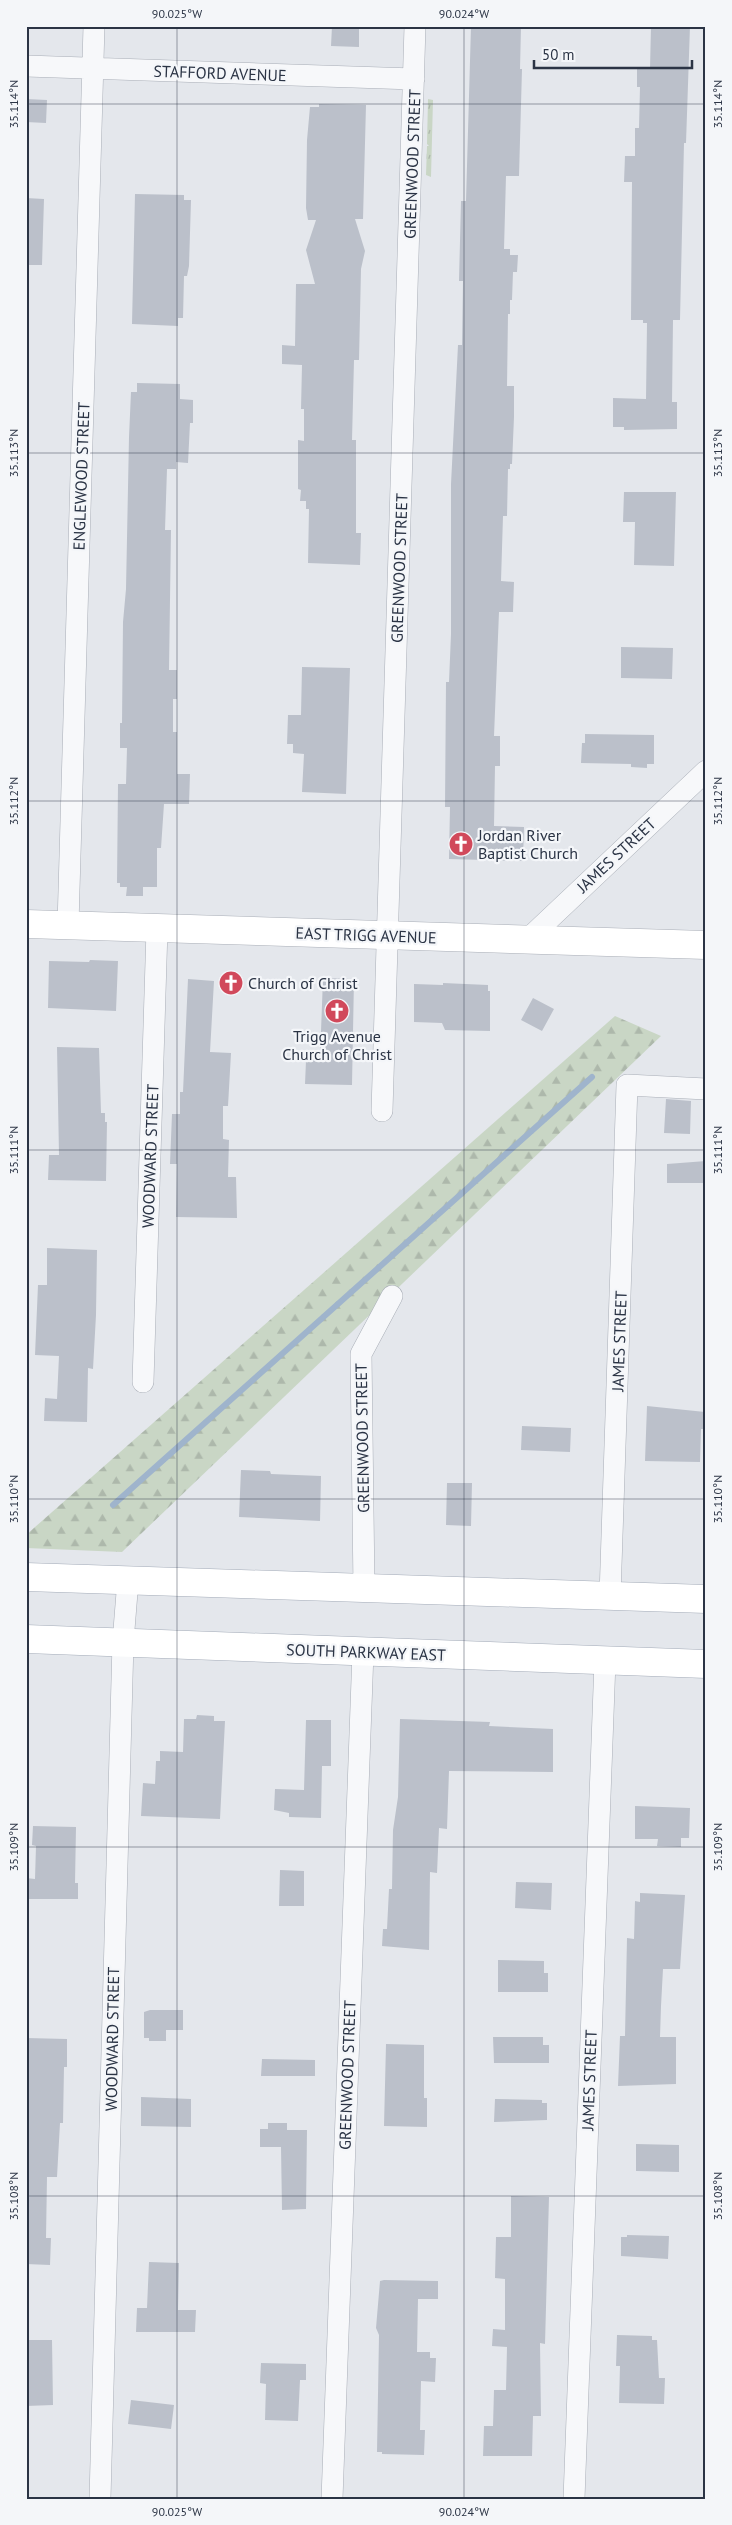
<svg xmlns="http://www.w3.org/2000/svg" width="732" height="2525" viewBox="0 0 732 2525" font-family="'PT Sans',sans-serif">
	<defs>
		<pattern id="grass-tufts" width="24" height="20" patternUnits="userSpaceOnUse" patternTransform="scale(1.25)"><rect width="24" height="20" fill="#c9d6c5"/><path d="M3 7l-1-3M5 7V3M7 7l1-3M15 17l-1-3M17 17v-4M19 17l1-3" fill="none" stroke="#adb8ab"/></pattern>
		<pattern id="forest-firs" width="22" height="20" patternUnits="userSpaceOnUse" patternTransform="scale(1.25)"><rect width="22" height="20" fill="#c9d6c5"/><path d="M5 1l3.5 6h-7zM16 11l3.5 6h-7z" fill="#adb8ab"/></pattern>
	</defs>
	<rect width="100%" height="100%" fill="#e4e7ec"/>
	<path fill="url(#grass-tufts)" d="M428 99 433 100 431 177 426 175 427 146H429L427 144Z"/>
	<path fill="url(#forest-firs)" d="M615 1016 661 1036 122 1552 26 1548V1535Z"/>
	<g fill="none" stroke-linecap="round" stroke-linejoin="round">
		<path stroke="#9fb4cc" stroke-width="6" d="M113 1505 592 1077"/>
	</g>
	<path fill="#bbc0ca" d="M332 26H359V47L331 46Z
		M471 26H521L520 69H522L519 176H506L504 249H510V255H518L517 272H513L512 300H510V314H508L507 386H514V417L512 464H510V469H508L507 516H503L501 581 514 582 513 612H499L494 736H500V766H495L494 826 524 827 523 861 449 859 450 807H445L446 682H449L451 634V484L458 345H462L463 281H459L461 201H466Z
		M651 26H690L686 143H684L680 320H673L672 402H677V429L624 430V427H613V398L646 399 647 323H643V320H631L632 182H624L625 156H635V128H639L640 87H637V69H650Z
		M26 99 47 100 46 123 26 122Z
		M319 104 366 105 363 219H355L365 251 361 269 359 360H354L352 440H356V533H361L360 565 308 563 309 509H306V501H300L301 490 298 489V440L304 441V409H301L302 365 282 364V345L295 346 296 284H315L306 250 316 220H308L306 208 307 140 310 107H319Z
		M135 194 184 195V200H191L189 266 187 276H184L183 318H178V326L132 324Z
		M26 198 44 199 42 265H26Z
		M137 383 180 384V399L193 400V423H190L188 463 176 462V469H167L165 530H171L169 670H177V699H173V732H177V774H190L189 804H164L161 848H157V887H143V896H126L127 887H120V883H117L118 784H126L127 748H120V723H122L123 622 126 589 129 437 131 392H137Z
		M624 492H676L674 566 634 565 635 522H623Z
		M621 647 673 648 672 679 621 678Z
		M302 667 350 668 346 794 302 792 304 754 293 753V744H287L288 715H301Z
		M585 734 654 735V764H647V768L631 767V764L581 763 582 743H585Z
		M90 960 118 961 116 1011 48 1008 49 961 89 962Z
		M323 978 354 979 352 1085 305 1084 306 1061 320 1058Z
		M188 979 214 981 210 1052 231 1053 228 1106H223V1139L229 1140 228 1177H236L237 1218 176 1217 177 1164H170L172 1114H180V1092H183Z
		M443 983 488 985V991H490V1031L445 1030 442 1023 414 1022V984L443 985Z
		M533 998 554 1009 542 1031 521 1020Z
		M57 1047 99 1048 101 1113H105V1122H107L106 1181 48 1180 49 1155H59Z
		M666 1099 691 1101 690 1134 664 1133Z
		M706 1161V1183H667V1164Z
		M47 1248 97 1250 96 1315 93 1369 88 1368 87 1422 44 1421 45 1398 57 1399 59 1356 35 1355 38 1285H47Z
		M647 1406 705 1412 703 1429H701L700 1462 645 1461Z
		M522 1426 571 1428 570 1452 521 1450Z
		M241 1470 270 1471 271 1474 321 1476 320 1521 239 1517Z
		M447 1483H472L471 1526 446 1525Z
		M197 1715 214 1716V1721H225L220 1819 141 1816 143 1783 155 1784 156 1761H160V1751L183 1752 184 1719H196Z
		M400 1719 490 1722 489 1726 553 1729V1772L449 1771 447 1829 439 1828 437 1873 430 1872 429 1950 382 1946 383 1929H387L389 1889H392L393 1830 398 1797Z
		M306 1720H331V1766H322L321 1818 289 1817V1813L274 1810 275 1789 304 1790Z
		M635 1806 690 1808 689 1838H681V1847L657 1846 658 1839H635Z
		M33 1826 76 1827 75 1883H78V1899H26V1878L35 1879 36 1846 32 1845Z
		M280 1870 304 1871V1906H279Z
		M516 1882 552 1883 551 1910 515 1908Z
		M640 1893 685 1895 680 1969H663L661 2006 660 2037H676V2084L618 2086 620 2036H625L627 1938 634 1939 635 1901 640 1902Z
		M498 1960 544 1961V1973H548V1992H498Z
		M150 2010H183V2030H166V2041H149V2038H144V2012Z
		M493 2037H543V2045H549V2063H494Z
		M26 2038 67 2039V2067H64L63 2123H60L57 2177H47L46 2238H51L50 2265 26 2264Z
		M386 2044 424 2045V2098H427V2127L384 2126Z
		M262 2059 315 2060V2076H261Z
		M141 2097 191 2099V2127L141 2126Z
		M495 2099 542 2100V2103H547V2120L494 2122Z
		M268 2123H287V2130H307L306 2209 282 2210 281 2147H260V2129H268Z
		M636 2144 679 2145V2172L636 2171Z
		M511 2196 549 2197 545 2344 540 2343 541 2416H533L532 2456H483L484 2426H493L494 2390H506L507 2347 492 2346 493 2329 505 2330V2279L495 2278 496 2237H511Z
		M627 2235 669 2236 668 2259 621 2256V2237H627Z
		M149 2262 179 2263 178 2310H196L195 2332H136L137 2308H147Z
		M384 2280 438 2281V2299H418L417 2352H430V2358H436L435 2382 421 2381 420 2430H425L424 2455 382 2454V2452H377L379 2335 376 2328 380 2281Z
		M617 2335 652 2336V2340H657L659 2378H665L664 2404 619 2403 620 2366H616Z
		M26 2340H52L53 2405 26 2406Z
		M261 2363 306 2364V2380H300L298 2421 265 2420 266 2384 260 2383Z
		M131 2400 174 2405 171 2429 128 2424Z"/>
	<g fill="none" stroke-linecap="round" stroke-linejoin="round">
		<defs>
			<path id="street" d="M26 66 414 79
				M68 925 94 26
				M527 940 706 771
				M382 1111 415 26
				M143 1382 157 929
				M364 1588 361 1354 392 1296
				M610 1596 627 1085 706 1089
				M100 2499 123 1642 128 1580
				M332 2499 363 1652
				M574 2499 605 1661"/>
			<path id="secondary" d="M26 924 706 945"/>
			<path id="primary" d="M26 1577 706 1599
				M26 1639 706 1664"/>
		</defs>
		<use href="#street" stroke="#a9aeb7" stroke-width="22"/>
		<use href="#secondary" stroke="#a9aeb7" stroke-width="29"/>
		<use href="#primary" stroke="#a3abb8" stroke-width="29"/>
		<use href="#street" stroke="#f7f8fa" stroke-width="21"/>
		<use href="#secondary" stroke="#fff" stroke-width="28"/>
		<use href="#primary" stroke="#fff" stroke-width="28"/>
	</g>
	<path fill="none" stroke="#2b3445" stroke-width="1" stroke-opacity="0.45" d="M177 26V2499M464 26V2499M26 104H706M26 453H706M26 801H706M26 1150H706M26 1499H706M26 1847H706M26 2196H706"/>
	<defs>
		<symbol id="church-disc" viewBox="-11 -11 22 22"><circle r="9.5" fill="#d1495b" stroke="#f4f6f9"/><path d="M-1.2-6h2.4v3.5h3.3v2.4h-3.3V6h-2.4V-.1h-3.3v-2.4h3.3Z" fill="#fff"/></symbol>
	</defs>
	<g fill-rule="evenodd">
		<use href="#church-disc" x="447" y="830" width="28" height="28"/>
		<use href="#church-disc" x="217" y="969" width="28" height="28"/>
		<use href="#church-disc" x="323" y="997" width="28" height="28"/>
	</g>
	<g text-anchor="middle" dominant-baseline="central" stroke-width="4.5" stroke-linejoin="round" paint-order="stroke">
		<g font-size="16" fill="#2b3445" stroke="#f4f6f9">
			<text transform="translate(220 73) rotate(2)">STAFFORD AVENUE</text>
			<text transform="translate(412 164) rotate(-88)">GREENWOOD STREET</text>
			<text transform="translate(81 476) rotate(-88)">ENGLEWOOD STREET</text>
			<text transform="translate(399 568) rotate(-88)">GREENWOOD STREET</text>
			<text transform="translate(616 855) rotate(-43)">JAMES STREET</text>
			<text transform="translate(366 935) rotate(2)">EAST TRIGG AVENUE</text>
			<text transform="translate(150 1156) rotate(-88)">WOODWARD STREET</text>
			<text transform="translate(619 1341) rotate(-88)">JAMES STREET</text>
			<text transform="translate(362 1438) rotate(-91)">GREENWOOD STREET</text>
			<text transform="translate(366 1652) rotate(2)">SOUTH PARKWAY EAST</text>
			<text transform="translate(112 2039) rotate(-89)">WOODWARD STREET</text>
			<text transform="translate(347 2075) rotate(-88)">GREENWOOD STREET</text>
			<text transform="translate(589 2080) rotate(-88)">JAMES STREET</text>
		</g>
		<g font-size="16" fill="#2b3445" stroke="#f4f6f9" text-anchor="start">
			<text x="478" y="835">Jordan River<tspan x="478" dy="18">Baptist Church</tspan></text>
			<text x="248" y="983">Church of Christ</text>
			<text x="337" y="1036" text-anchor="middle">Trigg Avenue<tspan x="337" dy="18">Church of Christ</tspan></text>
		</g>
	</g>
	<rect width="732" height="2525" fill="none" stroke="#f4f6f9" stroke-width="55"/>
	<path d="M534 60v8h158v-8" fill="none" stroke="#2b3445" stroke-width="2.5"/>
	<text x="542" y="60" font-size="15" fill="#2b3445" stroke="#f4f6f9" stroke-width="4" paint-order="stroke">50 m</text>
	<rect x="28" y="28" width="676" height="2470" fill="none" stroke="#2b3445" stroke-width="2"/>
	<g font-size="12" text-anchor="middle" fill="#2b3445">
		<text x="177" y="18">90.025°W</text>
		<text x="464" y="18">90.024°W</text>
		<text transform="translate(14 104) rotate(-90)" y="4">35.114°N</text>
		<text transform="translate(718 104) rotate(-90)" y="4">35.114°N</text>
		<text transform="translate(14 453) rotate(-90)" y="4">35.113°N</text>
		<text transform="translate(718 453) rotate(-90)" y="4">35.113°N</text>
		<text transform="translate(14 801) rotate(-90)" y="4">35.112°N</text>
		<text transform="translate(718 801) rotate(-90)" y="4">35.112°N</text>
		<text transform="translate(14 1150) rotate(-90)" y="4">35.111°N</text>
		<text transform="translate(718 1150) rotate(-90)" y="4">35.111°N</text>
		<text transform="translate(14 1499) rotate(-90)" y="4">35.110°N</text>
		<text transform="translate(718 1499) rotate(-90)" y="4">35.110°N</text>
		<text transform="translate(14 1847) rotate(-90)" y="4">35.109°N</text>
		<text transform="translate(718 1847) rotate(-90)" y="4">35.109°N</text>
		<text transform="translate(14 2196) rotate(-90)" y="4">35.108°N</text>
		<text transform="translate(718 2196) rotate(-90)" y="4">35.108°N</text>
		<text x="177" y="2516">90.025°W</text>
		<text x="464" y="2516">90.024°W</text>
	</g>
</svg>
